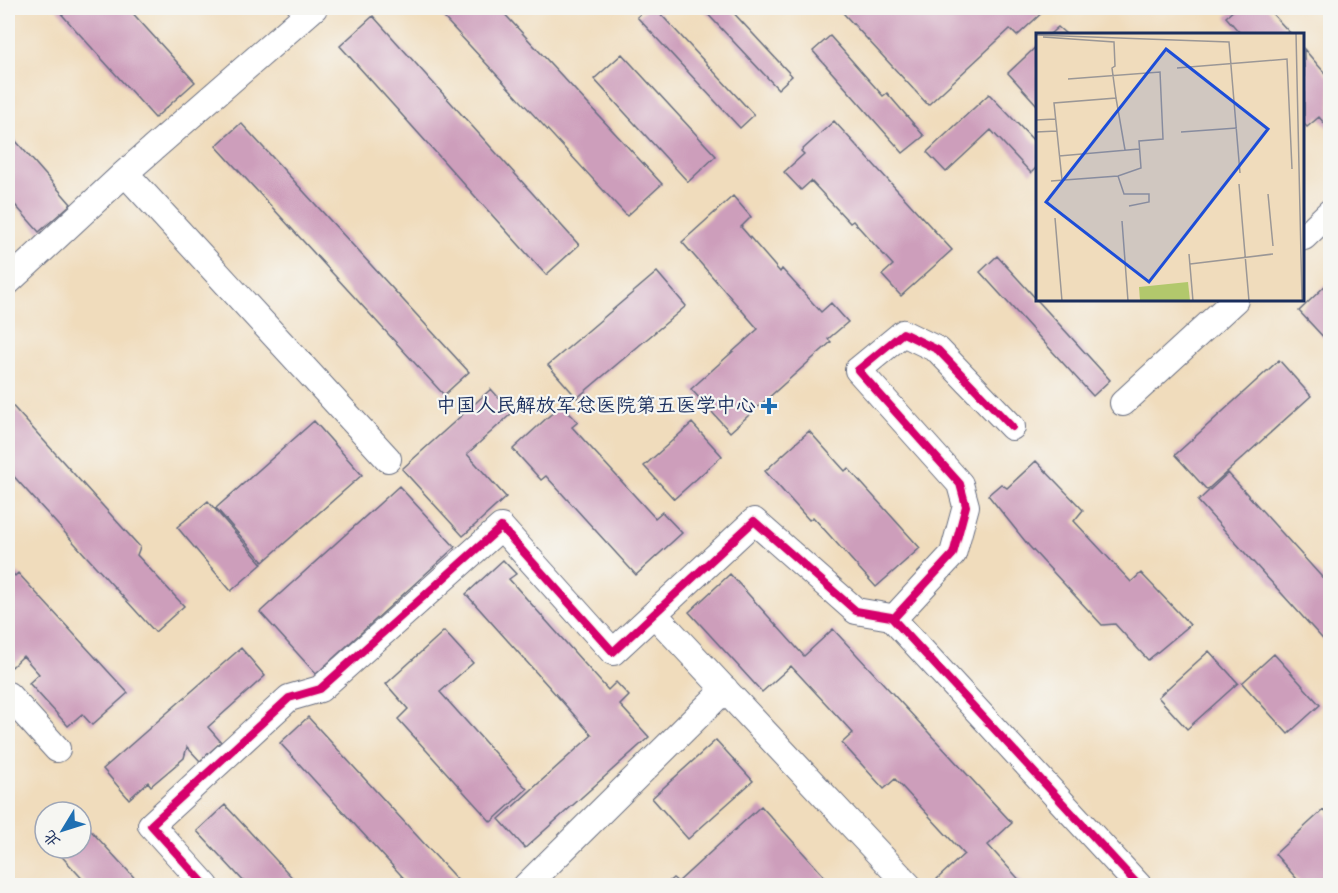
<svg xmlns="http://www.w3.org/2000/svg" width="1338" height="893" viewBox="0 0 1338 893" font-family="'Architects Daughter','LXGW WenKai TC',sans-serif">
	<rect width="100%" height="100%" fill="#f6f6f2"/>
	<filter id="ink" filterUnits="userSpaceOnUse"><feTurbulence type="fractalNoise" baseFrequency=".0167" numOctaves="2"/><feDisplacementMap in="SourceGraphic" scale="12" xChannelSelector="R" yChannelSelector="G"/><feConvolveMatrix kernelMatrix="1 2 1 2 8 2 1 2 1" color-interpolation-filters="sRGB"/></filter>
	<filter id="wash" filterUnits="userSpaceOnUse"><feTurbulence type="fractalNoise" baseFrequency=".008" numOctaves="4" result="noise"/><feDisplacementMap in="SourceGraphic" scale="24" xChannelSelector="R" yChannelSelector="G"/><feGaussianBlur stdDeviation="1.35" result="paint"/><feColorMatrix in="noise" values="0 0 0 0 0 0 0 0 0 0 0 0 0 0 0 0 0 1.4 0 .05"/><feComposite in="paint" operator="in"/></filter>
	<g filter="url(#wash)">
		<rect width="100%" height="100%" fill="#f0dcbc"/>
		<g id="blocks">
			<path fill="#cd9ebb" d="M56 8H128L195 82 155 118Z
				M435 8H499L662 184 627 216Z
				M647 8H655L754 115 740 128 637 17Z
				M702 8H729L792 76 778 89Z
				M850 8H1047L1017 36 1010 29 928 105 844 14Z
				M1236 8H1267L1291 34H1238L1240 33 1226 17Z
				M373 16 579 245 546 275 340 46Z
				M1058 27 1066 34H1050Z
				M830 36 883 96 887 93 924 136 903 153 813 51Z
				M1038 45V106L1008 73Z
				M1304 49 1330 79V130L1319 117 1307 127 1304 124Z
				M622 54 716 156 688 182 594 79Z
				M989 94 1038 145V166L1031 173 991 130 946 172 927 152Z
				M834 121 952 250 901 296 882 275 893 265 853 221 850 223 811 181 801 190 784 172 804 154 801 151Z
				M241 123 469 372 444 395 216 146Z
				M8 132 71 204 39 232 8 197Z
				M733 196 751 217 741 227 780 272 782 269 821 312 831 303 848 322 828 339 831 342 730 432 691 389 758 329 682 242Z
				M997 256 1110 380 1093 396 980 272Z
				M657 272 686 306 577 398 548 365Z
				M1329 282 1330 283V344L1299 311Z
				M1279 360 1311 396 1207 490 1175 455Z
				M491 389 512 413 467 454 506 497 463 536 402 469Z
				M8 401 140 547 137 555 184 606 155 632 8 470Z
				M561 405 578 422 572 427 655 518 662 512 682 533 636 575 546 476 541 480 513 449Z
				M314 421 362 475 263 562 216 508Z
				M692 423 722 456 674 499 644 466Z
				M809 431 845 471 848 468 920 548 876 587 813 517 809 520 765 471Z
				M1036 461 1083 510 1074 521 1131 582 1141 573 1190 625 1148 660 1115 624 1102 625 1029 546 988 495 1001 484 1007 488Z
				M1228 473 1330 586V647L1198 501Z
				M399 486 455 547 316 674 260 612Z
				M208 501 262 564 231 591 177 527Z
				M503 560 516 574 509 579 608 690 616 682 629 696 620 705 649 737 525 848 499 819 592 735 466 594Z
				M8 568 15 576 18 573 128 693 92 725 82 714 68 726 29 683 39 674 23 656 12 667 8 662Z
				M730 574 804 656 833 629 1012 823 988 845 1025 886H943L937 879 964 854 895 779 884 789 842 743 853 733 791 666 762 692 689 612Z
				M444 631 473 663 440 692 527 789 491 822 398 719 408 709 386 684Z
				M241 648 265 676 208 727 221 742 200 761 187 747 184 758 151 786 148 782 129 799 103 769Z
				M1209 651 1238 683 1187 729 1158 697Z
				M1274 654 1320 705 1288 734 1242 683Z
				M308 717 463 886H411L280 743Z
				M716 740 753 781 688 839 652 798Z
				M225 805 300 886H248L197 831Z
				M761 806 833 886H664L673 878 678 882Z
				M1323 810 1330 818V886H1303L1275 854Z
				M81 820 142 886H89L54 848H81Z"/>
		</g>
	</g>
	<g filter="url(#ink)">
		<use href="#blocks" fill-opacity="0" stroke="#666c7f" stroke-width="1.5"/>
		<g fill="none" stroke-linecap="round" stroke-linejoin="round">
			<defs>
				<path id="minor" d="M125 173 388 459
					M1304 237 1330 212
					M8 282 125 173 314 8
					M1123 403 1235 300
					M654 614 909 886
					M893 619 953 554 966 506 960 484 858 370 903 333 938 350 1012 427
					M8 695 57 749
					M206 886 151 825 289 698 320 689 501 527 613 652 754 521 856 611 891 617 1139 886
					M526 886 725 689"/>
			</defs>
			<use href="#minor" stroke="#666c7f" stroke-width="28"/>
			<use href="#minor" stroke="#fff" stroke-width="26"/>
			<defs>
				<path id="cycleway" d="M893 619 953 554 966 506 960 484 858 370 903 333 938 350 1012 427
					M206 886 151 825 289 698 320 689 501 527 613 652 754 521 856 611 891 617 1139 886"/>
			</defs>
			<use href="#cycleway" stroke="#f6f6f2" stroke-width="11"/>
			<use href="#cycleway" stroke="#d6006c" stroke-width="8"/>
		</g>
	</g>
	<path fill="#1f6fb2" stroke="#f6f6f2" stroke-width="2" d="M766 397h6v6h6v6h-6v6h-6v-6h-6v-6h6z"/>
	<g text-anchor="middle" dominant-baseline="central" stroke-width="4.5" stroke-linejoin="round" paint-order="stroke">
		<g font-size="20" fill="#1b2f5e" stroke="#f6f6f2" text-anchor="end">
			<text x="756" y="406">中国人民解放军总医院第五医学中心</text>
		</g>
	</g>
	<g transform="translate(1036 33)">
		<rect width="268" height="268" fill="#f0dcbc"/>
		<path d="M152 249 154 268H104L103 254Z" fill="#b2c86c"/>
		<path fill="none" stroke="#9b9796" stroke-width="1.5" d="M260 0 266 268M0 2 193 9 204 140M7 4 78 9 79 33 76 35 80 65 18 70 26 147M141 35 251 26 256 136M80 65 89 117M0 87 19 86M0 99 21 98M145 99 201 95M23 123 103 116M82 143 88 161H113V169L93 173M15 148 82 143 105 135 103 108 127 106 124 39 32 46M203 151 213 268M232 161 237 213M19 185 26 268M86 188 92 268M153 221 157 268M154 231 237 221"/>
		<path fill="#1d4ed8" fill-opacity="0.15" stroke="#1d4ed8" stroke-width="3" d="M130 16 232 96 113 249 10 169Z"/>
		<rect width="268" height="268" fill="none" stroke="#1b2f5e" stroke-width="3"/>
	</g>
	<rect width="1338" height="893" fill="none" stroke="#f6f6f2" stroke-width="30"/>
	<g transform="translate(63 830) rotate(232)"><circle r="28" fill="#f6f6f2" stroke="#9ea6b7" stroke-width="1.5"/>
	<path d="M0-4.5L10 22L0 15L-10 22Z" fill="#1f6fb2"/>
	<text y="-9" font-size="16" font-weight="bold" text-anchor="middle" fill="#1b2f5e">北</text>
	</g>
</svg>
